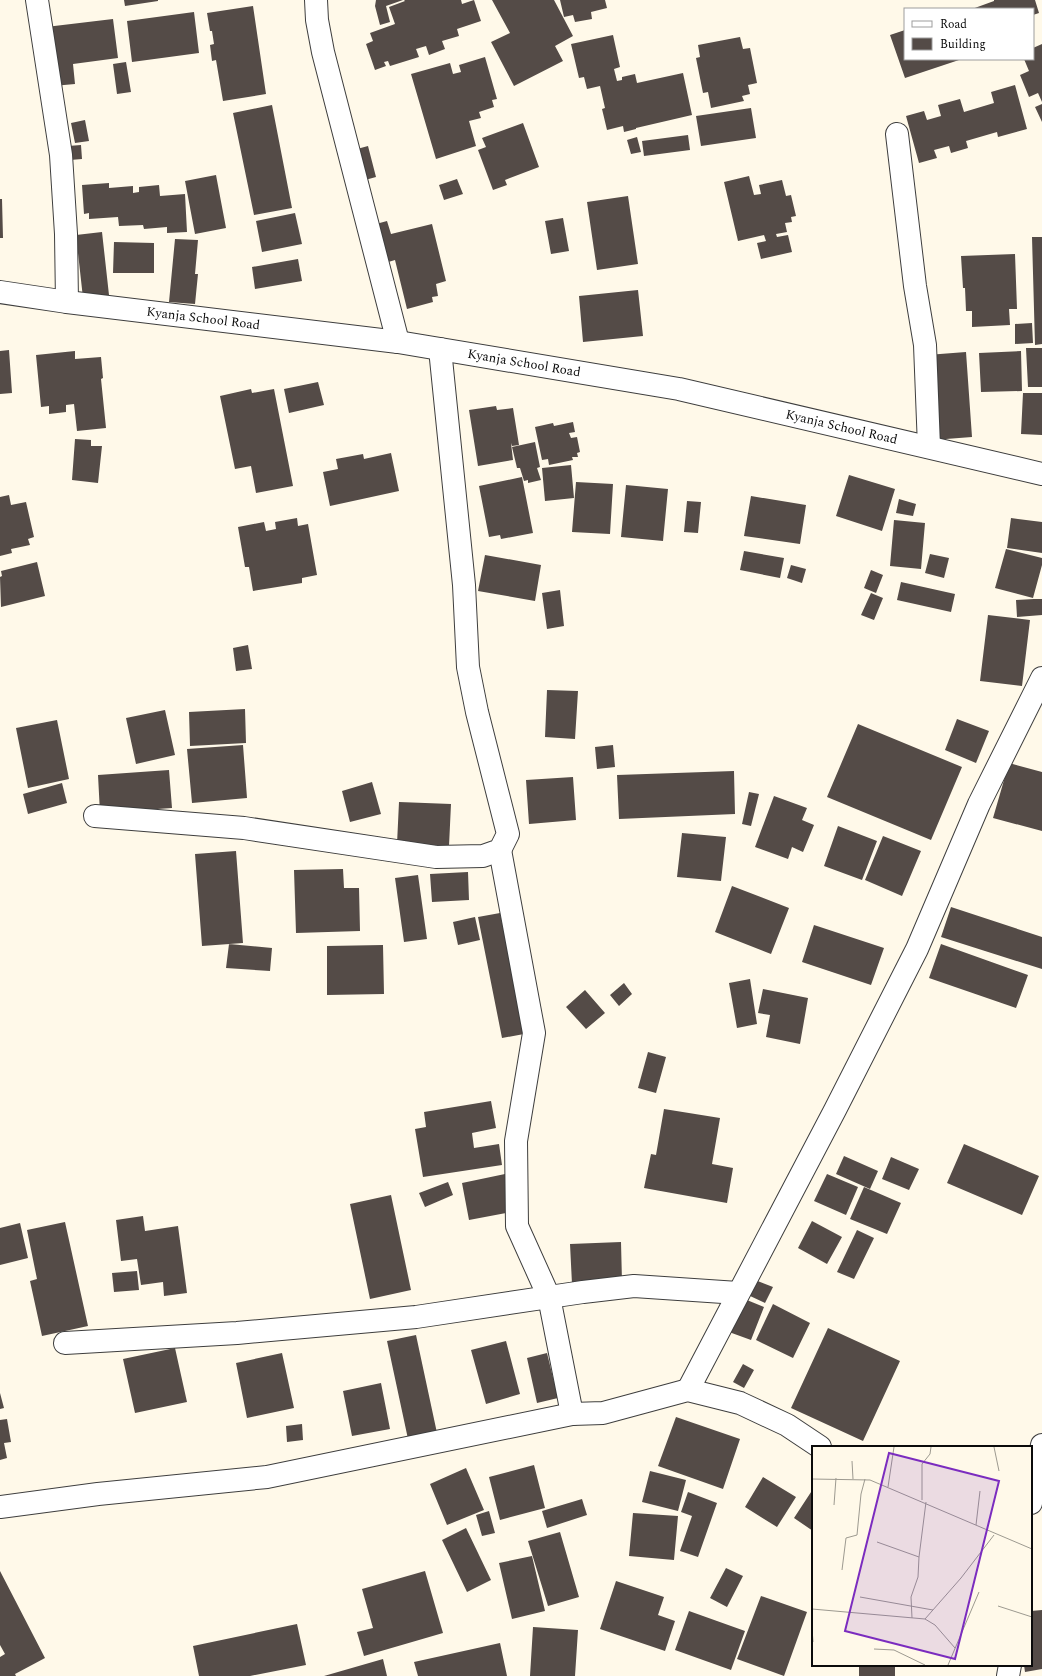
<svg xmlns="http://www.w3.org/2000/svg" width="1042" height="1676" viewBox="0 0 1042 1676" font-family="Spectral,serif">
	<rect width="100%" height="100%" fill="#fff9e9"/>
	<path fill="#544b47" d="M124 0H158V1L125 6Z
		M376 0H403L386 6 390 22 380 25 375 6Z
		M404 0H461L462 4 474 0 481 21 457 29 459 36 442 41 445 49 429 55 426 46 416 49 419 57 390 66 388 61 384 62 386 66 375 70 366 44 373 41 370 33 395 24 389 7 405 1Z
		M492 0H554L573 36 555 46 563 61 514 86 491 42 510 33Z
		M560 0H605L607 8 591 12 592 19 575 22 573 15 564 17Z
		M994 0H1035L1039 13 1033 15V9H972L994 1Z
		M253 6 266 94 223 101 216 60 212 61 210 45 214 44 212 31H210L207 13Z
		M194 12 199 53 132 62 127 21Z
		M113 19 118 58 73 64 75 84 53 86 46 27Z
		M905 30V59H962L905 78 890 35Z
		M613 35 620 67 614 69 617 81 622 80V77L635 74 637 83 683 73 692 115 636 128V129L624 132 623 126 607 130 602 109 605 108 600 86 587 89 584 77 579 78 571 44Z
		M740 37 743 49 750 48 757 83 748 85 750 94 742 96 744 101 711 108 708 92 703 93 696 58 700 57 698 45Z
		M1042 44V102L1038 93 1029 97 1020 75 1029 71 1024 59H1033V48Z
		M485 57 497 99 492 100 494 107 479 112 481 118 469 121 476 146 436 159 411 74 450 63 453 74 461 72 459 65Z
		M126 62 131 92 117 94 113 64Z
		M1015 85 1027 129 998 137 997 132 966 141 968 148 951 153 949 146 934 150 937 158 919 163 906 116 924 111 927 120 941 116 938 105 960 99 964 112 994 103 991 92Z
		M1042 104V122L1035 107Z
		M272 105 292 208 254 215 233 113Z
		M751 108 756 138 701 146 696 116Z
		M85 120 89 141 75 143 71 123Z
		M523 123 539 167 505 180 507 185 493 190 478 150 486 147 482 138Z
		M688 135 690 150 644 156 642 141Z
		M637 137 641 152 631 154 627 140Z
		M81 145 82 159 70 160 68 146Z
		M368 146 376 177 365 180 357 149Z
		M216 175 226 228 195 234 185 181Z
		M749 176 754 195 761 194 759 185 782 180 786 196 791 195 796 216 791 217 792 222 785 223 787 232 776 234 777 237 788 235 792 252 761 259 757 243 766 241 764 235 738 241 724 182Z
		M457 179 463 194 444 200 439 185Z
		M109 183V188L133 186V193L139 192V187L159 185 160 196 185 194 187 232 167 233V227L144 229 143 225 119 226 118 217 89 219V213L84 214 82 185Z
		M628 196 638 264 597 270 587 202Z
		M0 199H2L3 238H0Z
		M295 213 302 244 262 252 256 221Z
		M563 218 569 251 551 254 545 221Z
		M387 221 391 234 432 224 446 281 436 284 438 296 432 297 433 302 407 309 395 260 385 263 376 224Z
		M102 232 109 295 83 298 76 235Z
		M1032 237H1042V344L1035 345Z
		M175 239 198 240 195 274H198L195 304 169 302Z
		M114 242 154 243V273H113Z
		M1015 254 1017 309H1009L1010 325 972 327V311H966L965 288H963L961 256Z
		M298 259 302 281 255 289 252 267Z
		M638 290 643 336 583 342 579 296Z
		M1032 323 1033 343 1015 344V324Z
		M1026 348H1042V387H1028Z
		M9 350 12 393 0 394V351Z
		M75 351V359L101 357 103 378 101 379 106 428 77 431 74 404 66 405V412L49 414V406L41 407 36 355Z
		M1021 351 1022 391 981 392 979 353Z
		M966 352 972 437 933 440 927 355Z
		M318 382 324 405 289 413 284 389Z
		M251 389 252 393 274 389 293 486 256 493 251 466 235 469 220 396Z
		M1023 393H1042V435L1021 434Z
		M496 406 497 410 513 408 519 445 512 446 511 443 513 460 478 466 469 410Z
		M573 422 575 432 569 433 571 438 577 437 580 452 577 453 578 457H572L573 460 549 465 548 459 542 460 535 427 553 423 554 426Z
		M75 439 91 440V446H102L98 483 72 480Z
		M535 442 540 467 537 468 541 480 528 483V480L524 481 520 468H517L512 447Z
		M391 453 399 491 330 506 323 472 338 469 336 459 363 454 364 459Z
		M571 465 574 498 545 501 542 468Z
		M849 475 895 489 882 531 836 516Z
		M522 477 533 533 501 539 500 535 489 537 479 486Z
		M576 482 613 484 610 534 572 532Z
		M626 485 668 489 663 541 621 537Z
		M9 495 11 505 26 502 34 537 28 539 30 545 11 549 12 553 0 556V497Z
		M751 496 806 505 800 544 744 536Z
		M899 499 916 504 913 516 896 513Z
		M687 501 701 502 698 533 684 532Z
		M297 518 298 526 308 524 317 575 302 578V583L253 591 249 567H245L238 527 264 522 266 531 276 529 275 522Z
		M1011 518 1042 522V553L1007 548Z
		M894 520 925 523 921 569 890 566Z
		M1006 549 1042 558V565L1033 598 995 588Z
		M744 551 784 558 780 578 740 570Z
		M930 554 949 558 944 578 925 573Z
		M485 555 541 565 535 601 478 591Z
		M37 562 45 596 1 607 0 577 2 576 1 571Z
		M791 565 806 569 802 583 787 578Z
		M871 570 883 575 876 593 864 588Z
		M901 582 955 594 951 612 897 600Z
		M560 590 564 626 547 629 542 593Z
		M871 593 883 598 874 620 861 615Z
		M1034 599H1042V615L1017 617 1016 600Z
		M988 615 1030 620 1022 686 980 681Z
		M248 645 252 669 236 671 233 648Z
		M547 690 578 691 575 739 545 737Z
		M245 709 246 743 190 746 189 712Z
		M165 710 175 755 136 764 126 718Z
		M957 719 989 731 976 763 945 750Z
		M57 720 69 779 28 788 16 728Z
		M858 724 962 767 931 840 827 797Z
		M243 745 247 798 192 803 187 749Z
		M613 745 615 767 597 769 595 747Z
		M1009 763 1042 772V831L993 818Z
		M169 770 172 808 100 813 98 775Z
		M734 771 735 814 619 819 617 775Z
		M573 777 576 820 529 824 526 780Z
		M372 782 381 814 350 822 342 791Z
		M62 783 67 803 28 814 23 794Z
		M749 792 759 794 751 826 742 824Z
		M774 796 807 808 802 820 814 825 803 852 792 847 788 859 755 847Z
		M399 802 451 804 449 846 397 844Z
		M838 826 877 841 862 880 824 866Z
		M682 833 726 837 721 881 677 877Z
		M883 836 921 851 902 896 865 880Z
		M236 851 243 943 202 946 195 854Z
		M343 869 344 888H359L360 931 296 933 294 870Z
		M468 872 469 900 432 902 430 874Z
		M418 875 427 939 404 942 395 878Z
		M732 886 789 908 771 954 715 932Z
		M951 907 1042 937V969L941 937Z
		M500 913 524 1034 502 1038 478 917Z
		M475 917 480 940 458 945 453 922Z
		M814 925 884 948 871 985 802 962Z
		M229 944 272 948 270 971 226 968Z
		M941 944 1028 975 1016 1008 929 978Z
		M383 945 384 994 327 995V946Z
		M750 979 757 1024 737 1028 729 983Z
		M624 983 632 994 619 1006 610 995Z
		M763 989 808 998 800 1044 766 1037 770 1015 758 1013Z
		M585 990 605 1013 586 1029 566 1007Z
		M648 1052 666 1057 656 1093 638 1088Z
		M491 1101 496 1128 472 1133 474 1148 499 1144 502 1165 423 1177 415 1129 426 1127 424 1112Z
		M664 1109 720 1118 712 1164 733 1168 727 1203 644 1188 651 1154 656 1155Z
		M964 1144 1039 1176 1022 1215 947 1183Z
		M844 1156 878 1171 870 1189 836 1174Z
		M891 1157 919 1169 909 1190 882 1179Z
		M505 1174 512 1212 469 1220 462 1183Z
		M827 1174 858 1187 846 1215 814 1201Z
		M448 1182 453 1195 425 1207 419 1193Z
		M864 1187 901 1203 887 1234 850 1219Z
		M391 1195 411 1290 370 1299 350 1204Z
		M143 1216 145 1231 178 1226 187 1293 164 1296 163 1282 141 1285 137 1259 121 1261 116 1220Z
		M812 1221 842 1237 827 1264 798 1248Z
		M65 1222 88 1326 42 1336 30 1281 37 1279 27 1230Z
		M20 1223 28 1258 0 1265V1228Z
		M857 1230 874 1238 854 1279 837 1272Z
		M621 1242 622 1282 572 1284 570 1244Z
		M137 1271 139 1290 114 1292 112 1273Z
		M755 1280 773 1287 765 1303 748 1295Z
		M742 1298 764 1307 751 1340 729 1332Z
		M773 1304 810 1323 793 1358 756 1340Z
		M828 1328 900 1361 863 1441 791 1408Z
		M416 1335 437 1433 408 1439 387 1341Z
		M506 1341 520 1394 486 1404 471 1350Z
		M175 1348 187 1402 135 1413 123 1359Z
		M282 1353 294 1408 247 1418 236 1363Z
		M547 1353 558 1398 537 1403 527 1358Z
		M743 1364 754 1370 744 1388 733 1382Z
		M381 1383 390 1429 352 1436 343 1391Z
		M0 1393 4 1408 0 1409Z
		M676 1417 740 1439 723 1489 658 1466Z
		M7 1419 11 1442 4 1443 7 1458 0 1460V1420Z
		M302 1424 303 1440 287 1442 286 1426Z
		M534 1465 545 1508 500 1520 489 1477Z
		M466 1468 484 1510 447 1525 430 1484Z
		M650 1471 686 1480 678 1511 642 1502Z
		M763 1477 796 1497 777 1527 745 1507Z
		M813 1489V1531L794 1518Z
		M688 1492 717 1503 698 1557 680 1551 692 1516 681 1512Z
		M582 1499 587 1515 547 1528 542 1511Z
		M489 1511 495 1533 482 1536 476 1515Z
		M633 1513 678 1516 674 1560 629 1556Z
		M466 1528 491 1580 467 1592 442 1540Z
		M560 1532 579 1597 548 1606 528 1541Z
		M532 1556 545 1611 512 1619 499 1563Z
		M726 1568 743 1576 727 1607 710 1598Z
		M0 1571 45 1658 15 1674 16 1676H0V1657L5 1654 0 1645Z
		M425 1571 443 1633 364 1656 357 1632 373 1628 362 1589Z
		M616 1581 664 1597 658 1615 675 1621 665 1651 600 1629Z
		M761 1596 807 1612 784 1676 737 1659Z
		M1042 1610V1669L1025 1672 1024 1665H1031V1611Z
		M689 1611 745 1631 731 1670 675 1650Z
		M297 1624 306 1665 250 1676H199L193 1646Z
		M533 1627 578 1630 575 1676H530Z
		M500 1643 507 1676H418L414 1662Z
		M383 1659 387 1676H324Z
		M859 1665H895V1676H859Z"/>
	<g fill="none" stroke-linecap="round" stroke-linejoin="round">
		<defs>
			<g id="minor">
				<path d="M37 0 61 155 66 234 67 302"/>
				<path d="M316 0 317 20 323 52 398 342"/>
				<path d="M897 134 915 286 925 345 929 447"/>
				<path id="s1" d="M0 292 67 302 398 342 679 389 1042 474"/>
				<path d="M95 816 244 828 436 857 483 856 500 850 508 834 477 712 468 667 464 585 440 349"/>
				<path d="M500 850 534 1033 516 1141 517 1226 549 1297 572 1414"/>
				<path d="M65 1343 237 1333 416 1317 583 1292 634 1286 738 1293"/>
				<path d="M688 1390 835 1110 917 949 979 804 1042 678"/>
				<path d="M1031 1503 1042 1445"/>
				<path d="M0 1507 98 1494 267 1477 572 1414 603 1413 688 1390 740 1403 787 1425 820 1447"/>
				<path d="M1008 1676 1010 1665"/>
			</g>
		</defs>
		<use href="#minor" stroke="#3e3e3e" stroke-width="24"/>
		<use href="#minor" stroke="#fff" stroke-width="22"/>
	</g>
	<g text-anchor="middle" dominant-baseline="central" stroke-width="4" stroke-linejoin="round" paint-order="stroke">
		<g font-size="13" fill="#0b0b0b" stroke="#fff">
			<text stroke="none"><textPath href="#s1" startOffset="205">Kyanja School Road</textPath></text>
			<text stroke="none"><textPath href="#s1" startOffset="529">Kyanja School Road</textPath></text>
			<text stroke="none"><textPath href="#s1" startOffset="853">Kyanja School Road</textPath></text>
		</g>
	</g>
	<g transform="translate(812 1446)">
		<rect width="220" height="220" fill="#fff9e9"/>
		<path fill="none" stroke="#9d9a90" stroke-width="1" d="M182 1 187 25M40 15 41 33M0 33 58 34 220 103M76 41 82 1M110 54V18L118 8 119 1M22 59 24 32M164 79 168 45M65 96 107 111 114 56M30 124 34 92 45 89 49 48 53 33M48 151 121 164M186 160 220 171M0 163 113 173 123 179 143 202M100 172 99 151 106 131 107 111M113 173 149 132 182 89M0 183 1 196M62 203 82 204 113 219M136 219 167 146"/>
		<path fill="#7b2cbf" fill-opacity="0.15" stroke="#7b2cbf" stroke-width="2" d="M77 7 187 35 143 213 33 185Z"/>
		<rect width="220" height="220" fill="none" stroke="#0b0b0b" stroke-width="2"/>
	</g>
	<rect x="904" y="8" width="130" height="52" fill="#ffffff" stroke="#9d9d9d"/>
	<rect x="912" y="21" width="20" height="6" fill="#ffffff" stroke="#9d9d9d"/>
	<text x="940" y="28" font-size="12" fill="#0b0b0b">Road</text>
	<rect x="912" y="38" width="20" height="12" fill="#544b47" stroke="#9d9d9d"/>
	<text x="940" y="48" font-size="12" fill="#0b0b0b">Building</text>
</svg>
